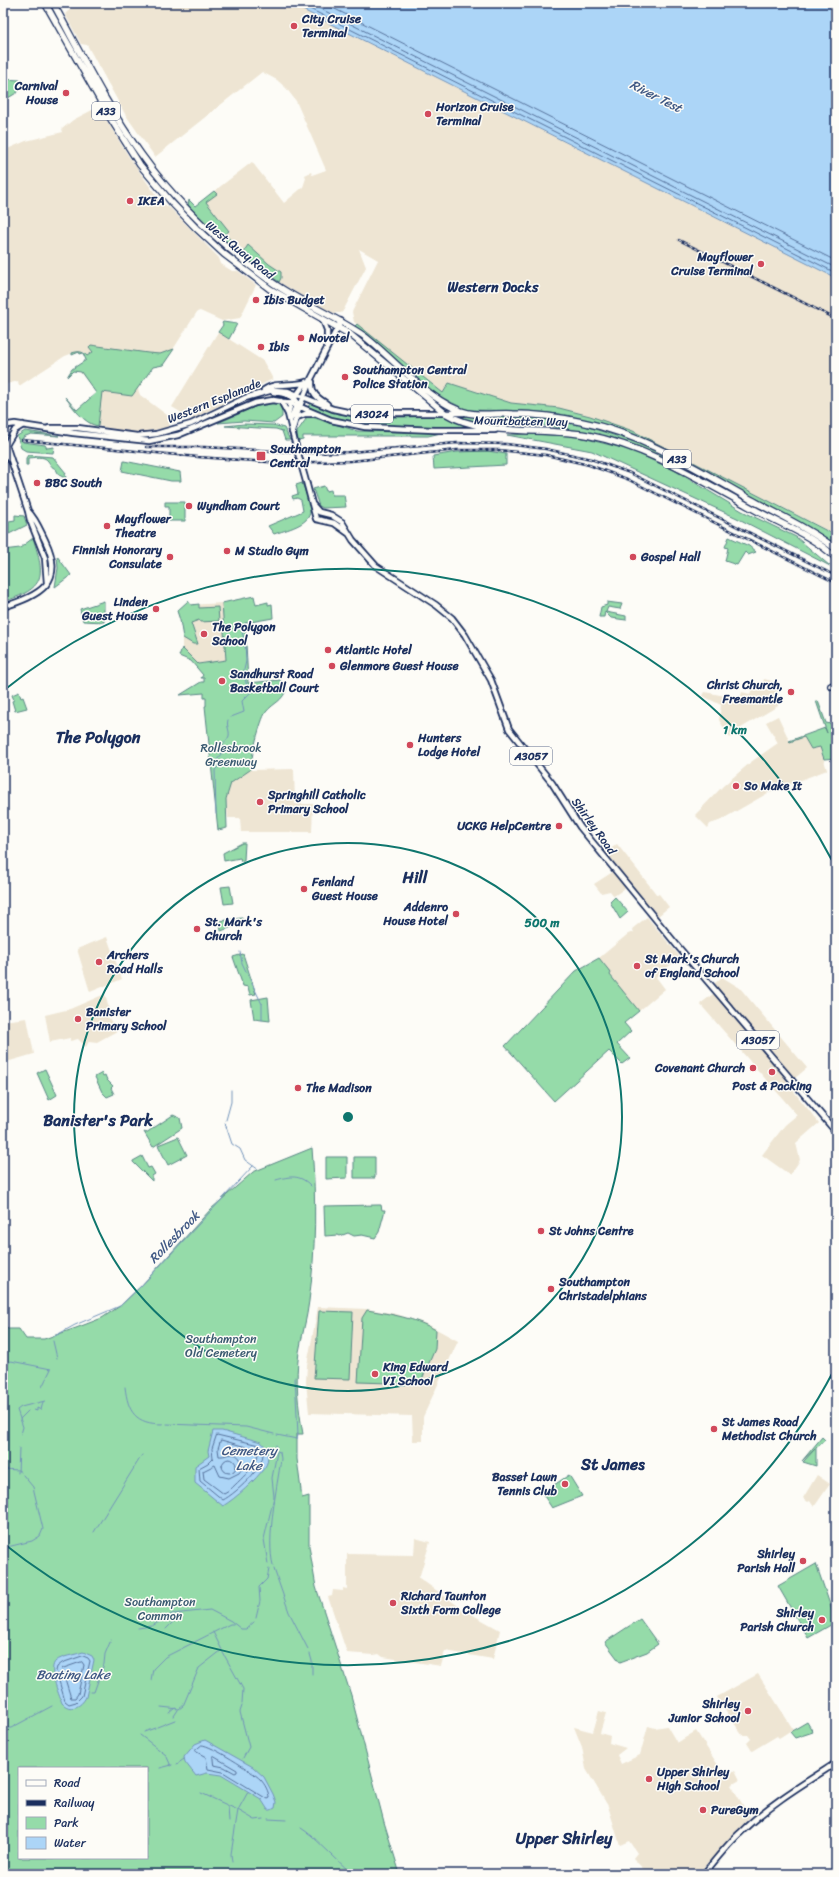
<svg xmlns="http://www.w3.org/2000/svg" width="839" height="1877" viewBox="0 0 839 1877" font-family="Sriracha,sans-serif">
	<rect width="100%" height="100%" fill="#fdfcf7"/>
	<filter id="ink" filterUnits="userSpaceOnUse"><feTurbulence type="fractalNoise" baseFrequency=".025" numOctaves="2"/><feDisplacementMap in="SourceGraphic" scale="8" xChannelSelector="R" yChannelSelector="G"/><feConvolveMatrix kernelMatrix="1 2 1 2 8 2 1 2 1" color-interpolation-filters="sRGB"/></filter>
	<g filter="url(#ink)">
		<path fill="#eee5d3" d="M77 3H289L836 278V535L633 431 590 416 559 408 511 403 449 383 443 393 354 322 352 312 378 260 359 249 366 267 343 311 341 313H334L325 309 282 284 246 258 244 251 237 244 231 245 216 233 188 205V202L189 200 195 206 252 162 284 203 303 187 306 178 305 175 311 172 312 175 326 170 296 101 286 88 277 80 262 72 155 157 125 114 87 45 81 44 65 14Z
			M98 107 129 157 161 202 171 209 219 258 221 264 232 271H238L256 285 240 318 222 321 200 311 197 312 163 365 153 367 138 389 140 395 171 418 169 427 145 432H131L91 425 77 410 96 393 77 368 86 361 85 353 83 352H76L65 356 19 386 18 381 3 385V113L6 114 5 150 26 141 63 132 62 129 73 120Z
			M218 332 263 361 273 379 192 419 172 407Z
			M188 601 191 605 222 603 226 660 197 664 182 648V629L177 611Z
			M764 679 779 683 778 706 741 728 730 738 719 720 721 705 703 696 705 692 740 699 742 692 750 694 752 689 761 691Z
			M778 716 790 742 804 737 811 749 820 747 827 770 785 786 782 785 719 821 710 824 708 828 695 815 723 786 751 762 778 743 766 722Z
			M294 769 295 804H313L312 832H241L240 818H228L226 799 231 783 250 770Z
			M617 844 657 895 659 894 669 907 658 916 631 884 614 896 610 891 601 893 594 884 611 873 612 865 604 854Z
			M647 917 680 957 656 977 665 989 639 1011 610 975 611 973 599 958 628 934 634 932 632 929Z
			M107 937 122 979 90 992 77 949Z
			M722 977 740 988 807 1068 788 1084 819 1123 796 1143 800 1160 790 1175 762 1155 785 1125 797 1115 700 1004 717 991 713 985Z
			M105 994 110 1013 107 1015 117 1031 97 1042 89 1041 86 1047 78 1039 70 1041V1038L50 1042 45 1015 70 1009Z
			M27 1018 34 1054 3 1063V1021Z
			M318 1307 367 1309 396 1314 427 1324 458 1341 423 1417V1441H413L412 1416 309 1413 306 1382 307 1365Z
			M817 1475 830 1484 814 1507 810 1501 808 1502 803 1498Z
			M415 1538 430 1542 419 1578 464 1610 500 1630 493 1659 445 1651 441 1666 383 1657 379 1654 374 1655 347 1653 328 1597 332 1596 333 1590 343 1591V1588L347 1589V1554L414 1555Z
			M758 1674 793 1729 779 1738 777 1736 752 1751 747 1743 751 1739 748 1735H742L717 1697Z
			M599 1711 606 1713 600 1733 610 1736 609 1743 626 1748 617 1755 621 1764 640 1755 648 1726 655 1728 667 1726 677 1743 696 1731 725 1776 735 1770 740 1780 731 1785 750 1817 727 1841 698 1874H648L633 1858 637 1853 629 1841 620 1845 608 1806 586 1769 582 1747 574 1727 593 1732Z"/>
		<path fill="#95dba9" stroke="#588584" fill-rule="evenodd" d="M3 79 20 80 18 92 3 101Z
			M214 191 217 194 206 202 229 231 225 234 235 245H231L216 233 188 205 189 200 195 206Z
			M248 245 269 264 281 272V278L279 282 246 258 244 251Z
			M223 322 237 324 229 339 218 332 223 325 222 323Z
			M357 324 443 393 449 383 511 403 559 408 590 416 633 431 831 533 836 535V545C805 524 772 507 739 489 686 460 633 429 573 417 539 409 503 411 468 410 425 393 390 357 354 327Z
			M91 345 148 353 160 354 174 349 163 365 153 367 132 396 102 392 98 426C84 424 73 407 65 397L77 410 96 393 81 372 73 371 67 377 72 369 86 360 83 353 80 354 79 352 72 355V353C78 351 83 351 87 356L93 352 89 347Z
			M311 402 336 413 362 418 444 416 473 428 372 425 334 418 308 407Z
			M267 403 282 405V417L274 423 244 421 218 423 252 408Z
			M456 416 531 417 582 425 638 443 678 463 677 465C634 444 594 431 546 426 516 422 484 427 456 416Z
			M305 417H312L357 431 441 433 428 436H303V440L298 441 297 432 306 419Z
			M244 424 273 425 284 428 290 440H285L282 431 276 429 225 426Z
			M25 431 59 436 31 434 23 437V442L45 445 47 448 54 447 53 453 26 451 21 448 17 436Z
			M530 434 575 436 630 450 674 470 742 511 796 537 830 566 737 518 592 451 507 435Z
			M488 451 506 454V465L434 469 433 456 457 452Z
			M28 455 53 457 66 473 65 475 66 477 65 478 59 475 56 469C51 467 51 465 48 461 44 455 34 458 28 458V465H26V458Z
			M124 461 180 472 181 481H171L122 471Z
			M302 483C305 491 310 502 310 511 310 525 285 530 274 534L268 526 303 511 301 500 297 498 293 499 292 496 298 494 296 485Z
			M324 486 326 491 331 490 332 495H344L346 507 323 508 319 506 313 489Z
			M165 502H185V521H169V506H165Z
			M15 515 24 516 27 525 9 534V521L15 520Z
			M729 537 749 546 756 552 748 555 745 552 737 565 725 561 728 548 725 547Z
			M33 538C46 578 45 588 3 602V550L20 548Z
			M57 556 71 575 55 587 58 568Z
			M254 596 256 605 268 602V605L272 604 273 618 245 623 248 683 280 680 287 687C283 702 274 702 266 712 260 720 251 759 250 770L231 783 226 799 227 828 218 830 205 706H206V698H204V693L180 695 201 682H204V678H201L203 675 191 661 179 656 182 648 198 664 226 660 222 603Z
			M104 601V622L83 621 80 609Z
			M188 601 191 605 199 604V608L218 607 219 621 200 622 199 620 191 623 198 644H193L183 638 180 620 177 611Z
			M607 602 622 604 620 609 608 607 606 612 626 616V620L611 618 605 612 604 617H599L601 607 607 605Z
			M19 692 21 698 23 697 27 708 15 711 12 701 14 700 12 695Z
			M816 701H818L826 723 836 725V758L824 759 820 747 811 749 804 737 790 742 789 741 825 728 827 733Z
			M242 843H245L244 860 241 861 240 858 224 861 223 853Z
			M230 886 233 903 224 904 221 887Z
			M615 897 628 912 620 919 610 902Z
			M242 918 243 923 221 931 220 921Z
			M243 954 256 994 250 995 248 987 243 986 233 957Z
			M599 958 611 973 610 975 639 1011 624 1023 631 1031 617 1044 630 1058 622 1064 609 1051 554 1101 505 1046 576 971Z
			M268 997 270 1021 254 1019 251 1000Z
			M45 1069 57 1095 49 1100 37 1073Z
			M102 1073 103 1076 105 1075 107 1080 113 1086 111 1088 114 1094 107 1097 102 1092 95 1077Z
			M173 1115 180 1118 182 1128 153 1147 144 1132 146 1133Z
			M178 1137 187 1155 168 1165 158 1145Z
			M312 1148C316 1199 316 1250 309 1301 307 1318 302 1335 299 1352 295 1379 298 1407 303 1434H297V1459L302 1498 309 1496V1546L316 1587 351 1695 384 1822 400 1874H3V1326L8 1329H19L26 1339H44L76 1328 102 1318 120 1306 141 1286 211 1209 253 1172ZM19 1768H147V1858H19Z
			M142 1156 148 1168 151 1167 155 1174 152 1176V1181L133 1162V1161Z
			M326 1157H347V1178L326 1179Z
			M354 1157H375V1178H354Z
			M378 1205H381L382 1210H385L379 1232 375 1238 362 1235 354 1236 348 1233 340 1236 338 1235 325 1236 324 1206Z
			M367 1310C391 1314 415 1318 436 1330L435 1349 420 1384 358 1382 362 1318Z
			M319 1311 353 1312 350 1379 314 1378Z
			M822 1437 825 1440 816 1448V1466L803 1462 815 1449 802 1461Z
			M569 1475 582 1496 552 1508 542 1493Z
			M816 1564 836 1622 808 1638 778 1586Z
			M640 1619 658 1644 647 1652 620 1662 605 1642Z
			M807 1722 813 1732 795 1738 790 1732Z"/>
		<path fill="#acd5f7" stroke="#7293ba" d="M289 3H836V278Z
			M213 1431H222L261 1442C268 1447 270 1460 265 1467 256 1480 236 1498 223 1506L195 1483V1466L209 1456 208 1451Z
			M83 1652 92 1656 94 1660 86 1697C81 1707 70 1712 62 1703 59 1694 47 1668 56 1661 62 1656 75 1655 83 1652Z
			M205 1740 253 1767 264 1777 273 1794 276 1802 275 1808 271 1810H268L261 1799 221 1775 207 1773 196 1776 185 1762 184 1757 195 1744Z"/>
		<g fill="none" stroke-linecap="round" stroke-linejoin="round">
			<path stroke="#55719b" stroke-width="1" d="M298 3 836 273
				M309 3 836 268
				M323 3 836 261
				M217 1435 259 1445C276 1459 235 1494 223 1500L200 1481 199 1468 208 1463 213 1458 212 1449Z
				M221 1440 257 1450C263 1462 237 1482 229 1491L224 1494 204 1479 203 1471 215 1465 220 1476 229 1478 239 1473C242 1469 243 1466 241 1461 236 1449 227 1457 219 1456L218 1449Z
				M222 1466a7 7 0 1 1 14 0a7 7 0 1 1-14 0Z
				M83 1656 88 1658 90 1661 82 1696 76 1702 69 1704 65 1701 56 1671 57 1667 62 1663Z
				M82 1662 84 1665 78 1694 75 1698H71L62 1669Z
				M202 1745C211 1745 253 1772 260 1779 265 1784 269 1792 269 1798L267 1799 223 1772 208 1769 206 1757 195 1751Z
				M213 1756 237 1770V1772L235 1773 224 1767 214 1765Z"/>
			<path stroke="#7293ba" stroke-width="1" d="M231 717 244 712 242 701 251 692 246 683 244 670 246 661 245 642 240 625
				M216 814 215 770 218 767 217 760 222 754C219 746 226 743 229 736 230 730 226 726 228 720
				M240 952 242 963 262 1004V1020
				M226 1120 231 1102V1090
				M225 1123 232 1144 240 1149 245 1160 259 1170
				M276 1180C290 1176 300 1174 311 1186
				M53 1337 75 1325 120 1306 141 1286 253 1166
				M53 1341 57 1358
				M3 1367 11 1361 51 1369 42 1387
				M125 1387C128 1412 135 1424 163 1424
				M34 1410 37 1411V1408L41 1410 43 1402
				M20 1419 28 1411
				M167 1424 246 1427 274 1434
				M21 1434 23 1427 17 1410 21 1407 45 1401
				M277 1435 297 1439 298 1434 295 1377
				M276 1445V1447
				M3 1469 18 1470 21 1472
				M18 1473 19 1448
				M94 1532 142 1455
				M3 1548 32 1541 40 1536 43 1529 33 1487 23 1475
				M268 1564 264 1539 274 1497 272 1478 277 1452
				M273 1565C266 1539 277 1487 281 1459L280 1452 277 1451
				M274 1569 289 1612 308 1649
				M256 1618 260 1601 259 1587 267 1579 269 1569
				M138 1628 152 1626 172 1614 210 1610 231 1621 241 1629H246L254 1622
				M166 1629 181 1614
				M222 1651 243 1689 242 1703
				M310 1654 312 1661V1674
				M151 1680 153 1669 165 1657 230 1624H233
				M90 1692H94L104 1664 105 1654 111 1640
				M242 1706 240 1712 249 1747 243 1758
				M161 1707 179 1709 183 1706 199 1668 222 1650 213 1632
				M169 1713 175 1708
				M174 1716 178 1710
				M157 1727 175 1720
				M3 1728H11L52 1706
				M144 1732 155 1728
				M140 1735 166 1755 171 1766
				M177 1764 184 1759
				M160 1768 172 1765
				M201 1793 238 1810 255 1820 263 1819
				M228 1806 229 1822
				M268 1819 286 1820
				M301 1828 311 1835 352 1874
				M232 1862 231 1854 238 1810 248 1792
				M229 1874V1868"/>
			<defs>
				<path id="primary" d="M323 320 327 330V348
					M312 382C311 394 318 398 327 404
					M264 390C276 381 292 387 306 382
					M273 392C282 393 297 395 299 406
					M281 401 288 414 294 439
					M288 414 291 403 306 382
					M295 418 305 414H313
					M290 421 297 403
					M23 425 15 430 6 445 28 511 30 520 45 558 47 583
					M3 428 8 425 15 424 73 433 149 441 178 435 255 403 273 400 291 403 331 420 365 427 434 430H495
					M49 428H78L137 436 156 434 191 424 245 398 273 390 288 391 333 409 352 413H464
					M292 432 298 411 311 379 341 321
					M3 450 9 459
					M307 485 316 519 334 523 348 533
					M312 504 319 512 331 515 342 522 353 540 376 566 436 605 452 618 465 635 491 680 509 729 552 783 580 827 680 949 836 1132
					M3 607C40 595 66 583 45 540 40 530 36 519 28 511
					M704 1874C715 1860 727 1845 740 1833 768 1805 803 1784 836 1763"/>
				<path id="highway" d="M45 3 109 116 140 165 172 203 196 228 224 254 270 289 351 335 445 413C484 437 541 427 587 435 650 447 705 483 761 513 786 526 816 538 836 558
					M53 3C81 54 107 107 141 154 177 204 223 247 273 283 302 303 335 316 364 336 392 357 433 406 468 413 481 416 498 413 513 414 536 414 559 417 582 422 642 434 697 469 750 499 779 515 810 529 836 549
					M831 686 836 684"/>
			</defs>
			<use href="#primary" stroke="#1b2f5e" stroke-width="8"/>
			<use href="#highway" stroke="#1b2f5e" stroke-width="8"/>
			<use href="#primary" stroke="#fdfcf7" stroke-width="4.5"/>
			<use href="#highway" stroke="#fdfcf7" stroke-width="5.5"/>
			<defs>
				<path id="rail" d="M679 240 836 319
					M22 440 198 457 282 463 351 461 457 450H499L546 455 589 465 627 479 836 583
					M146 447H204L310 453 350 452 457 443 506 444 546 449 591 459 630 473 836 576"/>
			</defs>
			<use href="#rail" stroke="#1b2f5e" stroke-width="2.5"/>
			<use href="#rail" stroke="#fdfcf7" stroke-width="1" stroke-dasharray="3" stroke-linecap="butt"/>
			<defs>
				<path id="primary-bridge" d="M294 439 307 485"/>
			</defs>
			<use href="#primary-bridge" stroke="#1b2f5e" stroke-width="8" stroke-linecap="butt"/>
			<use href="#primary-bridge" stroke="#fdfcf7" stroke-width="4.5"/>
		</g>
	</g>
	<g fill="none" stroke="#0f766e" stroke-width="2">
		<circle cx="348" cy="1117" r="274"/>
		<path d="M834 1370A548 548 0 0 1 3 1543M3 691A548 548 0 0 1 834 864"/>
	</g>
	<g fill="#d1495b" stroke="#fdfcf7" stroke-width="1.5">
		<circle cx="294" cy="26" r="4"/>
		<circle cx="66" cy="93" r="4"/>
		<circle cx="428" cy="114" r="4"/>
		<circle cx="130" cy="201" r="4"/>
		<circle cx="761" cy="264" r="4"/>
		<circle cx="256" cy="300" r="4"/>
		<circle cx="301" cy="338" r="4"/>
		<circle cx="261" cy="347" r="4"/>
		<circle cx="345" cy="377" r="4"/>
		<rect x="256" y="451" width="10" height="10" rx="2"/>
		<circle cx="37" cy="483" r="4"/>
		<circle cx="189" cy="506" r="4"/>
		<circle cx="107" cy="526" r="4"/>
		<circle cx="227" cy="551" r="4"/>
		<circle cx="170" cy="557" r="4"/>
		<circle cx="633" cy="557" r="4"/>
		<circle cx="156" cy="609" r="4"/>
		<circle cx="204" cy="634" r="4"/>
		<circle cx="328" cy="650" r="4"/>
		<circle cx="332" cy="666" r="4"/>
		<circle cx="222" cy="681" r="4"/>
		<circle cx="791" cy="692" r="4"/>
		<circle cx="410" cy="745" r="4"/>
		<circle cx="736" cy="786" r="4"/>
		<circle cx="260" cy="802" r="4"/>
		<circle cx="559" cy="826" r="4"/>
		<circle cx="304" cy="889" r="4"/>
		<circle cx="456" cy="914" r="4"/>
		<circle cx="197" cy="929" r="4"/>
		<circle cx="99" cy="962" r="4"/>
		<circle cx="637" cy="966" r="4"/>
		<circle cx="78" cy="1019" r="4"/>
		<circle cx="753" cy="1068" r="4"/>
		<circle cx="772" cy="1072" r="4"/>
		<circle cx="298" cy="1088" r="4"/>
		<circle cx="541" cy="1231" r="4"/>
		<circle cx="551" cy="1289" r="4"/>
		<circle cx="375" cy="1374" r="4"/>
		<circle cx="714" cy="1429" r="4"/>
		<circle cx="565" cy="1484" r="4"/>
		<circle cx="803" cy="1561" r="4"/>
		<circle cx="393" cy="1603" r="4"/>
		<circle cx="822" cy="1620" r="4"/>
		<circle cx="748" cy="1711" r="4"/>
		<circle cx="649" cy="1779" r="4"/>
		<circle cx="703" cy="1810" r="4"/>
	</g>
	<g text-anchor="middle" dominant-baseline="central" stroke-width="3" stroke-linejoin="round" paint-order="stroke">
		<g fill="#fdfcf7" stroke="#5f6c8c" stroke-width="1">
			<rect x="92" y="102" width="28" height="18" rx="3"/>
			<rect x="351" y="405" width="42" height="18" rx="3"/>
			<rect x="663" y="450" width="28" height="18" rx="3"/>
			<rect x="510" y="747" width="42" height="18" rx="3"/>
			<rect x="737" y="1031" width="42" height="18" rx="3"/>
		</g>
		<g font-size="11" font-weight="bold" fill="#1b2f5e">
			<text x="106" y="111">A33</text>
			<text x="372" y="414">A3024</text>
			<text x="677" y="459">A33</text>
			<text x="531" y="756">A3057</text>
			<text x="758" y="1040">A3057</text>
		</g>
		<g font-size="12" font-weight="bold" fill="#1b2f5e" stroke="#fdfcf7" text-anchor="start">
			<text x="302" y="19">City Cruise<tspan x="302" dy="14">Terminal</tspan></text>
			<text x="58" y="86" text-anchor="end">Carnival<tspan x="58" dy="14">House</tspan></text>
			<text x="436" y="107">Horizon Cruise<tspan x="436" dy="14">Terminal</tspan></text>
			<text x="138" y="201">IKEA</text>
			<text x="753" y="257" text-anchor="end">Mayflower<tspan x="753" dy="14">Cruise Terminal</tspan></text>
			<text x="264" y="300">Ibis Budget</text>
			<text x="309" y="338">Novotel</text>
			<text x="269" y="347">Ibis</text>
			<text x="353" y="370">Southampton Central<tspan x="353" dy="14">Police Station</tspan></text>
			<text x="270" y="449">Southampton<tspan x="270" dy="14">Central</tspan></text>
			<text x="45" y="483">BBC South</text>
			<text x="197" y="506">Wyndham Court</text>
			<text x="115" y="519">Mayflower<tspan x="115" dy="14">Theatre</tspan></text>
			<text x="162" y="550" text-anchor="end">Finnish Honorary<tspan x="162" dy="14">Consulate</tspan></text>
			<text x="235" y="551">M Studio Gym</text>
			<text x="641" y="557">Gospel Hall</text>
			<text x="148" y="602" text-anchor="end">Linden<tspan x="148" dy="14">Guest House</tspan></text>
			<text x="212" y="627">The Polygon<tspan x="212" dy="14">School</tspan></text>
			<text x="336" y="650">Atlantic Hotel</text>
			<text x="340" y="666">Glenmore Guest House</text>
			<text x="230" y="674">Sandhurst Road<tspan x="230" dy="14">Basketball Court</tspan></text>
			<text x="783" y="685" text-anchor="end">Christ Church,<tspan x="783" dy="14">Freemantle</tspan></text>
			<text x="418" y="738">Hunters<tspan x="418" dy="14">Lodge Hotel</tspan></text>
			<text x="744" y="786">So Make It</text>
			<text x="268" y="795">Springhill Catholic<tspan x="268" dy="14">Primary School</tspan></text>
			<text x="551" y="826" text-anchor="end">UCKG HelpCentre</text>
			<text x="312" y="882">Fenland<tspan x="312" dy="14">Guest House</tspan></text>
			<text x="448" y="907" text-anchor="end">Addenro<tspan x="448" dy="14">House Hotel</tspan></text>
			<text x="205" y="922">St. Mark's<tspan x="205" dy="14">Church</tspan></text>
			<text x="107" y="955">Archers<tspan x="107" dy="14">Road Halls</tspan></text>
			<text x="645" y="959">St Mark's Church<tspan x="645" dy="14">of England School</tspan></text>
			<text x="86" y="1012">Banister<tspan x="86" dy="14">Primary School</tspan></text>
			<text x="745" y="1068" text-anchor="end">Covenant Church</text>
			<text x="772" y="1086" text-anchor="middle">Post &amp; Packing</text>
			<text x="306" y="1088">The Madison</text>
			<text x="549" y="1231">St Johns Centre</text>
			<text x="559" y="1282">Southampton<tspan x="559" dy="14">Christadelphians</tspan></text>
			<text x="383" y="1367">King Edward<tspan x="383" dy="14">VI School</tspan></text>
			<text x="722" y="1422">St James Road<tspan x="722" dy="14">Methodist Church</tspan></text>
			<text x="557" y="1477" text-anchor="end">Basset Lawn<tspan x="557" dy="14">Tennis Club</tspan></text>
			<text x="795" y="1554" text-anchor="end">Shirley<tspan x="795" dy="14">Parish Hall</tspan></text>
			<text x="401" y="1596">Richard Taunton<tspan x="401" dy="14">Sixth Form College</tspan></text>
			<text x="814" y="1613" text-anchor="end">Shirley<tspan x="814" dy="14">Parish Church</tspan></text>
			<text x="740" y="1704" text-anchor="end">Shirley<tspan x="740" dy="14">Junior School</tspan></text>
			<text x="657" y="1772">Upper Shirley<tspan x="657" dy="14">High School</tspan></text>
			<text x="711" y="1810">PureGym</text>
		</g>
		<g font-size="12" fill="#1b2f5e" stroke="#fdfcf7">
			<text transform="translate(240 250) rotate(39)">West Quay Road</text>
			<text transform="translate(214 401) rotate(-22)">Western Esplanade</text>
			<text transform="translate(521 421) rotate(1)">Mountbatten Way</text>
			<text transform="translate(594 826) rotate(54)">Shirley Road</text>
		</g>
		<g font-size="12" fill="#3a5a71" stroke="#fdfcf7">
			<text x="231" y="748">Rollesbrook<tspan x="231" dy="14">Greenway</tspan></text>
			<text x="221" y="1339">Southampton<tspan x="221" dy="14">Old Cemetery</tspan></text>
			<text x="160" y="1602">Southampton<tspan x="160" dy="14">Common</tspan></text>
		</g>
		<g font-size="13" font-style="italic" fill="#3f5884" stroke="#fdfcf7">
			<text transform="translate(656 96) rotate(27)">River Test</text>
			<text transform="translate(174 1237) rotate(-46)">Rollesbrook</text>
			<text x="249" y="1450">Cemetery<tspan x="249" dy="15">Lake</tspan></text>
			<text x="73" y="1674">Boating Lake</text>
		</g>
		<g font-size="14" font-weight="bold" fill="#1b2f5e" stroke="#fdfcf7">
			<text x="493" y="287">Western Docks</text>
		</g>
		<g font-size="16" font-weight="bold" fill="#1b2f5e" stroke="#fdfcf7">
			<text x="98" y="737">The Polygon</text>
			<text x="415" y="877">Hill</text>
			<text x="98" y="1120">Banister's Park</text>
			<text x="613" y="1464">St James</text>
			<text x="564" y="1838">Upper Shirley</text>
		</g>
	</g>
	<circle cx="348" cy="1117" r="6" fill="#0f766e" stroke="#fdfcf7" stroke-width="2"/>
	<g font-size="12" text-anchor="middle" font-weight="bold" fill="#0f766e" stroke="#fdfcf7" stroke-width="3" stroke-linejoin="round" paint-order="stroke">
		<text x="735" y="734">1 km</text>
		<text x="542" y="927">500 m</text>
	</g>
	<rect width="839" height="1877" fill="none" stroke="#fdfcf7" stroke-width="16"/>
	<rect x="8" y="8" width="823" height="1861" fill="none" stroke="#1b2f5e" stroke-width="1.5" filter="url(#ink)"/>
	<rect x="18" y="1767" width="130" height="92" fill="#fdfcf7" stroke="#a3aaba"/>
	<rect x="26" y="1780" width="20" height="6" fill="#fdfcf7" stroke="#a3aaba"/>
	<text x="54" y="1787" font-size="12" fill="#1b2f5e">Road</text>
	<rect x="26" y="1800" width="20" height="6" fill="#1b2f5e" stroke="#a3aaba"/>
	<text x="54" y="1807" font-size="12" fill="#1b2f5e">Railway</text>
	<rect x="26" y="1817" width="20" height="12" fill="#95dba9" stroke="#a3aaba"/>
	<text x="54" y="1827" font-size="12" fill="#1b2f5e">Park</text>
	<rect x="26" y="1837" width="20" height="12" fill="#acd5f7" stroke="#a3aaba"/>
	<text x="54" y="1847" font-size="12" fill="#1b2f5e">Water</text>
</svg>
